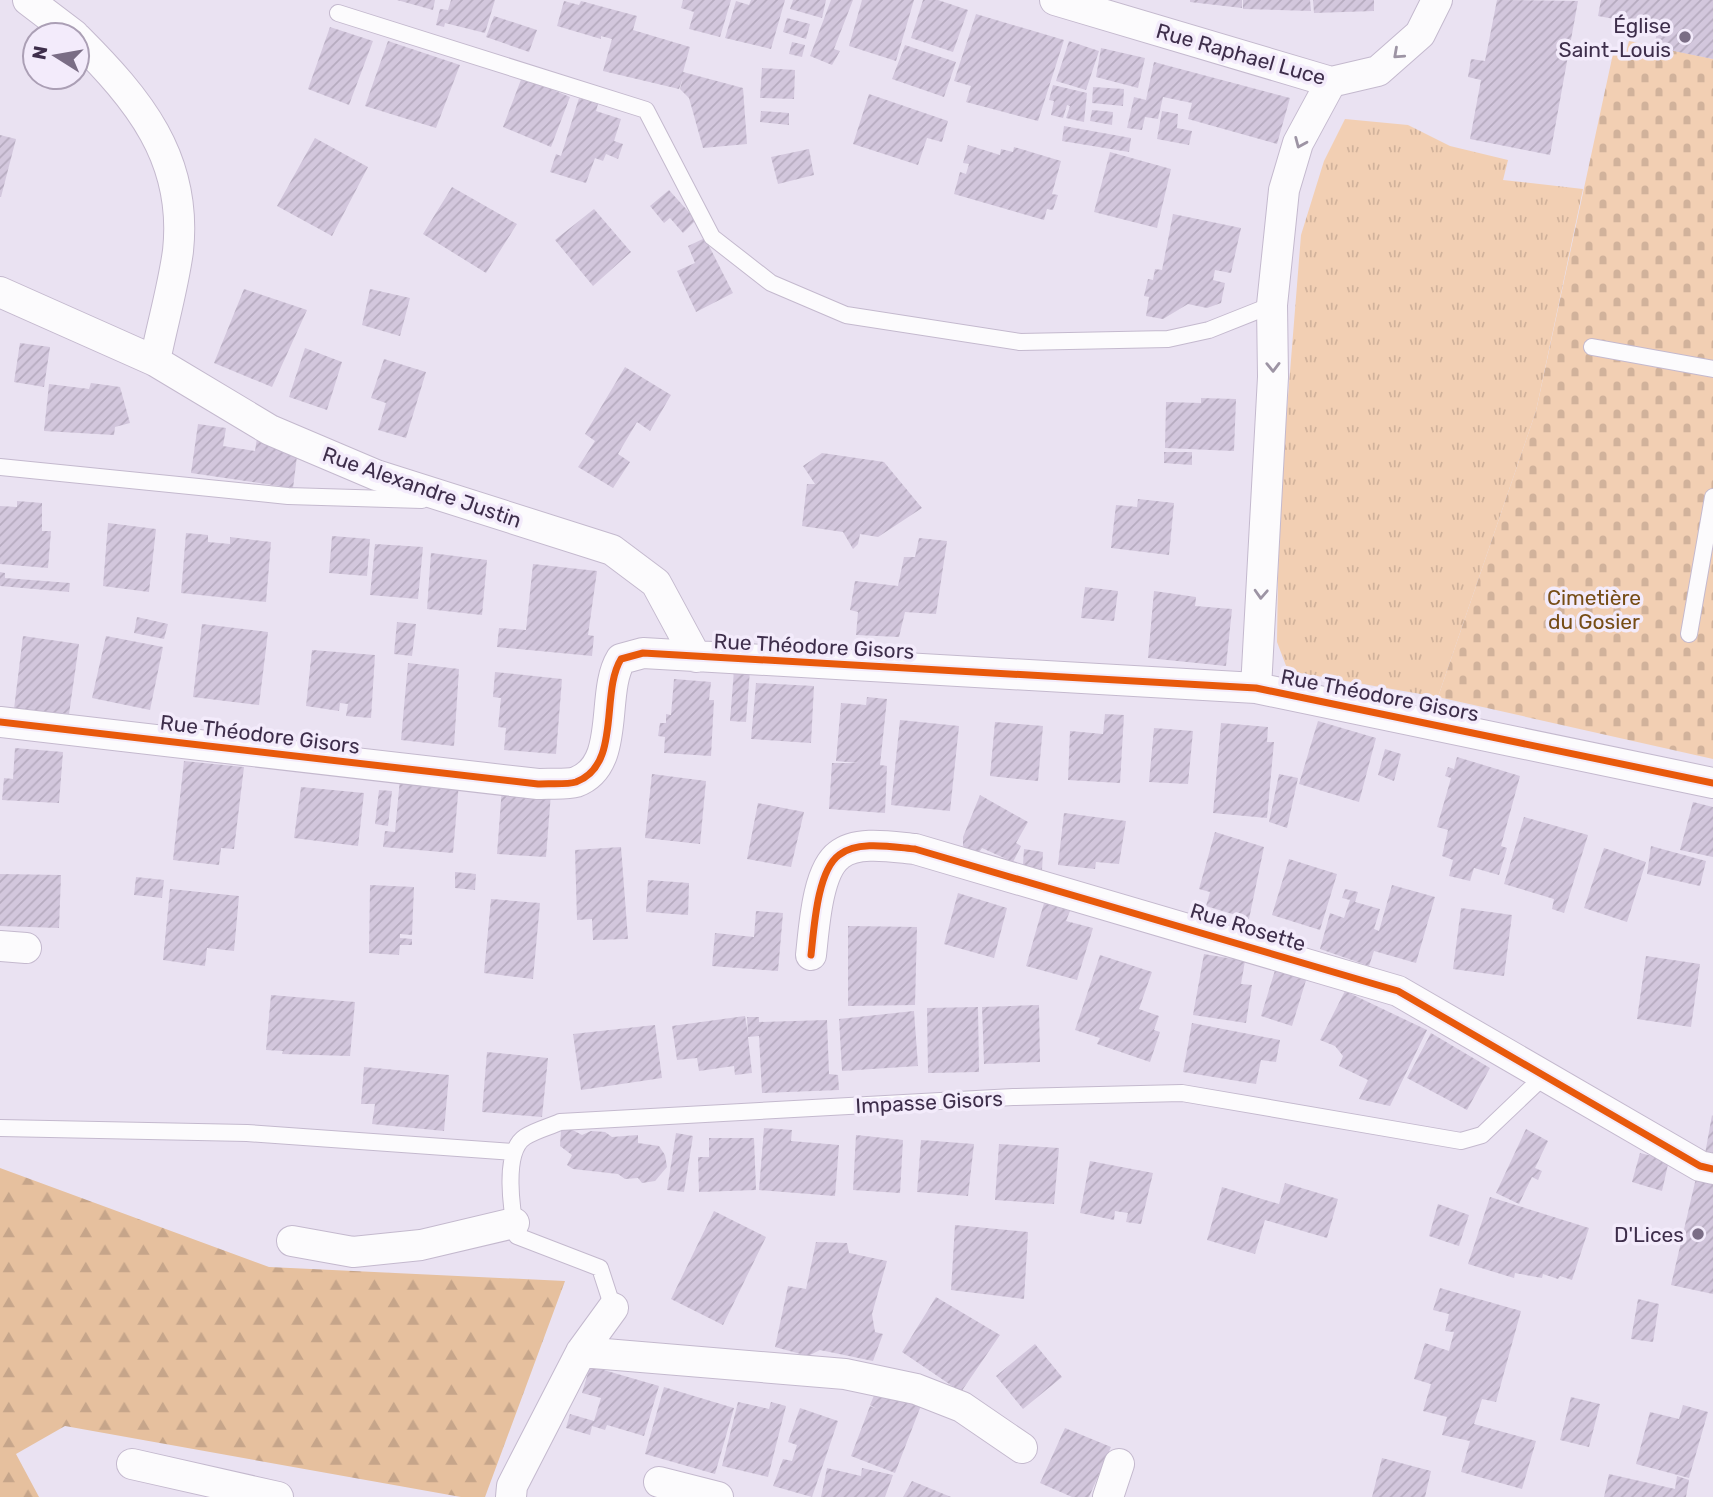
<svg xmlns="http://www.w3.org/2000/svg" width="1713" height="1497" viewBox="0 0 1713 1497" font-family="Rubik,sans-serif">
	<defs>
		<pattern id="grass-tufts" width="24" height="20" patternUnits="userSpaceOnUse" patternTransform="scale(1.75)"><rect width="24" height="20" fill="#f2cfb3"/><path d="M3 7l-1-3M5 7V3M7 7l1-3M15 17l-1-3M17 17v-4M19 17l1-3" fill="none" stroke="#d1b29b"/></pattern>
		<pattern id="forest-firs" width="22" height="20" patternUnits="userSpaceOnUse" patternTransform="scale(1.75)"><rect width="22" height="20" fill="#e6c09e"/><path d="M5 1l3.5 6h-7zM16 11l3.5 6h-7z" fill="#c6a58a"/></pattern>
		<pattern id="cemetery-stones" width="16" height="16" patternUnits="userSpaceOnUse" patternTransform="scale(1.75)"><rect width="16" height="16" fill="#f2cfb3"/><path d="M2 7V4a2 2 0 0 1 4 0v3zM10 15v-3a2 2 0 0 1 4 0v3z" fill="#d1b29b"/></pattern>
		<pattern id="building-hatch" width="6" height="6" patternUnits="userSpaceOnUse" patternTransform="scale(1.75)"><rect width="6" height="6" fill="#d3c7dd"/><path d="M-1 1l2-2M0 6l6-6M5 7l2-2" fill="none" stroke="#b6abbf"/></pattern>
	</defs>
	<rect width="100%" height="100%" fill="#eae2f2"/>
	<path fill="url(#grass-tufts)" d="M1345 119 1408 125 1450 146 1508 160 1503 180 1583 189 1536 411 1438 697 1288 671 1277 642 1278 576 1282 472 1301 235 1324 161Z"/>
	<path fill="url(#forest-firs)" d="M0 1168 269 1267 565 1281 485 1497H461L65 1426 16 1454 39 1497H0Z"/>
	<path fill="url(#cemetery-stones)" d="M1629 41 1713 59V759L1438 697 1536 411 1614 49 1626 52Z"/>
	<path fill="url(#building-hatch)" d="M397 0H435L433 10Z
		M451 0H495L485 33 445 23 444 27 436 25 440 9 448 10Z
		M683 0H731L720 37 689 29 694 12 681 8Z
		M751 0H785L771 49 725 38 736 1 749 5Z
		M793 0H826L822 18 790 9Z
		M831 0H853L834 49 840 51 832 65 810 56Z
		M862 0H914L896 61 849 46Z
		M923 0H938L968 10 953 52 911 38Z
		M1190 0H1242V8L1190 2Z
		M1243 0H1310L1311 11 1243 9Z
		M1313 0H1374V11L1314 13Z
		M1497 0 1578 1 1550 155 1470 139 1481 80 1468 77 1471 59 1485 61Z
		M1601 0H1713V59L1654 47 1658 27 1598 16Z
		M564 1 579 5 581 1 637 16 633 30 690 47 683 72 743 88 747 144 703 148 689 98 680 89 683 78 679 89 603 71 612 39 601 36V39L557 26Z
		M976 14 1064 40 1038 121 966 102 971 86 954 81Z
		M494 16 537 30 529 52 486 37Z
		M787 18 810 24 806 39 783 32Z
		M330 27 373 41 349 105 308 89Z
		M388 41 460 65 436 128 365 106Z
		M1069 41 1099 51 1086 90 1056 81Z
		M792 42 805 45 802 57 789 54Z
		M905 45 956 62 944 97 892 79Z
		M1101 48 1145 58 1138 88 1096 77Z
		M1154 62 1290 98 1277 144 1188 119 1192 103 1163 97 1158 119 1145 117 1142 130 1127 128 1134 97 1146 100Z
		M762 68 795 70 794 99 760 98Z
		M522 77 570 97 551 147 503 127Z
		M1053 85 1087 93 1084 122 1066 118 1070 106 1067 105 1063 118 1051 115 1054 101 1049 100Z
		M1093 87 1124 89 1123 106 1092 103Z
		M869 94 948 121 942 142 927 138 918 165 853 144Z
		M579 98 598 104 596 111 621 119 614 141 623 144 618 159 606 154 603 161 595 158 586 183 550 172 556 154 561 156Z
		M1092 110 1113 112 1112 125 1090 121Z
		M761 111 789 113V125L760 122Z
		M1162 111 1178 114 1177 128 1192 131 1189 145 1157 139Z
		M1064 126 1131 138 1129 152 1062 141Z
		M0 135 16 139 1 197H0Z
		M315 138 368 167 332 236 277 206Z
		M968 145 1000 155 1001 149 1013 152 1014 147 1061 161 1052 194 1058 195 1053 210 1047 209 1044 220 954 194 960 172 966 174 969 164 963 163Z
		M809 149 814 175 778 184 771 157Z
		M1110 152 1171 169 1157 228 1094 212Z
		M452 187 517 224 486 273 423 234Z
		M669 190 696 220 683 233 670 218 664 223 650 206Z
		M594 209 631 252 593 286 555 240Z
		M1173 214 1241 228 1231 273 1215 270 1213 280 1225 283 1221 303 1207 308 1188 304 1163 319 1146 316 1149 297 1144 296 1148 279 1153 280 1155 269 1162 270Z
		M705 238 733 293 696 312 677 271 695 263 688 246Z
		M244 289 307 310 272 387 214 363Z
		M370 289 410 298 400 336 362 325Z
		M20 343 50 347 44 387 14 382Z
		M305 348 342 362 327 410 289 397Z
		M384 359 426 372 406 438 378 430 386 403 371 398Z
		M625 367 671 395 650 431 637 422 618 454 630 462 613 488 578 467 595 441 585 434Z
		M91 383 120 387 130 423 115 427 114 435 44 431 49 384 89 389Z
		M1201 398 1236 399 1234 451 1165 448 1166 402 1201 403Z
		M198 424 226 428 223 446 255 451 257 438 298 448 293 488 191 473Z
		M1164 452H1192V465L1164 463Z
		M822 453 884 462 922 508 878 537 860 534 858 544 853 549 843 532 802 526 807 484H815L803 466Z
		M1138 499 1174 503 1169 555 1111 548 1116 505 1137 507Z
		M17 501 42 503V531H51L48 568 0 564V506L17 507Z
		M108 523 156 529 149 592 103 586Z
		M186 533 208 535V542L230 544V537L271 542 266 602 181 593Z
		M332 536 370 539 367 576 329 573Z
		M919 538 947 541 936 614 905 612 899 637 856 635 858 612 850 610 855 581 898 586 904 557H915Z
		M375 544 423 547 418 599 370 595Z
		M431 553 487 560 482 615 427 609Z
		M533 564 597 571 588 635 594 636 592 656 497 647 499 628 526 630Z
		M0 572 5 573V578L70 583 69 592 0 586Z
		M1085 587 1118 591 1114 621 1081 618Z
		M1154 591 1196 597 1195 606 1232 609 1226 666 1148 658Z
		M137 617 168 624 164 639 134 633Z
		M397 622 416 624 412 656 394 654Z
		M202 624 268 632 259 705 193 697Z
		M23 636 79 644 69 714 14 709Z
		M106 636 163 647 150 710 92 698Z
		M312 650 375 655 371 718 346 716 348 704 340 703 339 711 306 706Z
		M408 663 459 669 454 746 401 740Z
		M734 670H750L746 722 730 721Z
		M495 672 562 679 556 754 504 750 506 728 498 727 501 698 493 697Z
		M674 679 711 682 709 700H714L711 756 664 753 665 737 658 736 660 723H666V714L671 715Z
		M756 683 814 686 811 743 751 739Z
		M867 697 887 699 880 765 887 766 885 813 829 809 832 763H859L836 761 841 703 866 705Z
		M1105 714 1124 715 1120 783 1068 780 1070 731 1103 734Z
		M900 720 959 726 950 811 891 805Z
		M1318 721 1376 738 1359 802 1299 784Z
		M995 722 1043 726 1038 781 990 776Z
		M1221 723 1268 727 1267 742H1274L1267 818 1213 813Z
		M1154 728 1193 731 1188 784 1149 782Z
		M15 748 63 752 59 803 2 800 4 778 13 779Z
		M1385 749 1401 754 1394 781 1378 775Z
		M1457 757 1520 776 1501 846 1507 848 1499 875 1474 868 1470 881 1449 876 1453 860 1442 856 1448 830 1437 827 1451 778 1445 776 1448 767 1454 769Z
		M184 761 244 767 234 849 221 848 219 865 173 860Z
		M652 774 706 781 700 844 645 838Z
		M1279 774 1298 778 1287 828 1269 822Z
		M400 779 459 783 453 853 383 847 385 831 395 832Z
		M301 787 364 793 358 846 294 838Z
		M502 787 551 793 546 857 497 854Z
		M379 790 392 791 388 826 375 824Z
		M980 795 1028 822 1016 843 1021 846 1013 862 982 848 977 855 963 846V837Z
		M1693 802 1713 807V857L1680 850Z
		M758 803 804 812 791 867 747 859Z
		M1064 813 1126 821 1119 864 1096 862 1095 869 1058 865Z
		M1524 817 1588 835 1564 913 1552 909 1554 899 1504 884Z
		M1215 832 1264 847 1249 919 1206 906 1210 892 1199 889Z
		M1651 846 1706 861 1700 886 1647 874Z
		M621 847 628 939 593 940 592 919 577 920 575 850Z
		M1604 848 1646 862 1627 922 1584 908Z
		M1024 849 1043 852 1042 870 1023 865Z
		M1289 859 1337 874 1320 930 1272 915Z
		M455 872 476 874 475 890 455 888Z
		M0 874 61 875 59 928 0 926Z
		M136 877 164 880 162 898 134 895Z
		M648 880 689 883 688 915 646 912Z
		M370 885 414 887 412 935 400 934V938L412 939V945H400L399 955 369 953Z
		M1392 885 1435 897 1416 963 1374 951 1369 966 1320 949 1330 913 1344 918 1350 900 1342 898 1345 889 1358 892 1355 902 1380 909 1374 929 1379 931Z
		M170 889 239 896 234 951 207 948 205 966 163 960Z
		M958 893 1007 908 994 958 944 944Z
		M491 899 540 903 533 979 484 973Z
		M1044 903 1070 911 1066 921 1093 928 1077 980 1026 966Z
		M1461 908 1512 915 1504 976 1453 969Z
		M756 911 783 913 778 971 712 966 715 933 754 937Z
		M848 926 917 927 915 1005 848 1006Z
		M1204 954 1245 961 1241 984 1252 985 1246 1023 1193 1015Z
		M1100 955 1152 972 1139 1009 1159 1016 1154 1030 1160 1032 1150 1062 1097 1044 1100 1038 1075 1030Z
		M1646 956 1700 964 1691 1027 1637 1019Z
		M1276 967 1307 977 1292 1026 1261 1016Z
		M1345 991 1427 1030 1390 1106 1359 1099 1368 1080 1339 1066 1343 1056 1335 1046 1320 1040Z
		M271 995 355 1002 350 1056 282 1054 283 1051 266 1050Z
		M1039 1005 1040 1062 984 1064 982 1007Z
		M978 1007 979 1072 928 1073 927 1008Z
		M914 1011 918 1066 842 1071 839 1019Z
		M745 1016 748 1034 747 1017H759V1022L827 1020 829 1074 838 1075 839 1090 762 1093 759 1036 748 1037 752 1073 735 1075 734 1066 699 1071 697 1058 677 1060 672 1026Z
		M1192 1023 1280 1040 1276 1062 1261 1060 1256 1084 1183 1072Z
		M655 1025 662 1078 581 1090 573 1034Z
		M1431 1033 1490 1068 1467 1110 1407 1078Z
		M487 1052 548 1058 542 1117 482 1112Z
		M364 1067 449 1075 444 1131 372 1124 375 1104H361Z
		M1712 1115 1713 1116V1156L1705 1154Z
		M567 1127 582 1135 591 1131 605 1132 612 1137 638 1135V1143L659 1146 665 1155 667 1167 655 1181 642 1183 638 1178 625 1179 618 1174 573 1169 567 1165 572 1155 560 1146 561 1131Z
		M764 1128 792 1130 791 1141 839 1145 835 1196 759 1190Z
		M1526 1129 1548 1141 1535 1168 1542 1171 1538 1180 1532 1177 1519 1204 1496 1193Z
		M676 1133 693 1136 684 1192 667 1190Z
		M856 1135 903 1140 900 1193 853 1190Z
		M709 1138H754L756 1190 699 1192 698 1157H709Z
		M921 1140 974 1144 968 1196 917 1192Z
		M999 1144 1059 1148 1054 1204 995 1200Z
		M1640 1153 1669 1160 1662 1191 1632 1182Z
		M1090 1161 1153 1173 1141 1224 1126 1222 1128 1213 1115 1211 1114 1220 1080 1213Z
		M1696 1178 1713 1182V1294L1671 1285Z
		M1285 1183 1338 1199 1327 1238 1265 1220 1255 1254 1207 1240 1222 1187 1279 1204Z
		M1490 1197 1589 1228 1572 1280 1560 1276 1558 1279 1543 1274 1542 1278 1515 1273 1514 1278 1468 1264Z
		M1438 1204 1469 1215 1459 1246 1429 1236Z
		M714 1211 766 1237 723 1325 671 1299Z
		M955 1225 1028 1232 1024 1299 951 1290Z
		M816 1242 847 1243 849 1253 887 1261 872 1314 875 1332 883 1334 873 1361 820 1350 808 1356 775 1347 788 1286 806 1289Z
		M1440 1288 1521 1311 1496 1402 1482 1399 1474 1424 1536 1441 1522 1489 1461 1472 1470 1441 1442 1435 1447 1417 1423 1411 1431 1384 1414 1379 1425 1343 1449 1351 1454 1332 1445 1331 1449 1314 1433 1310Z
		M936 1297 1000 1335 961 1392 902 1352Z
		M1638 1299 1659 1304 1653 1342 1631 1339Z
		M1035 1344 1062 1377 1023 1409 996 1376Z
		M590 1366 659 1386 644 1436 607 1425 605 1430 592 1426 590 1435 566 1428 570 1414 594 1421 601 1398 582 1393Z
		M878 1386 922 1403 895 1473 851 1456 870 1406 877 1409 870 1405Z
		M664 1387 734 1408 715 1474 645 1454Z
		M1571 1397 1600 1404 1589 1447 1560 1440Z
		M738 1402 769 1409 771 1402 786 1406 768 1477 722 1466Z
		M1683 1405 1708 1412 1689 1478 1636 1464 1650 1412 1679 1419Z
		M800 1408 838 1421 812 1497 773 1486 783 1459 792 1461 797 1445 788 1442Z
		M1065 1428 1111 1447 1089 1497H1072L1040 1483Z
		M1382 1458 1431 1471 1425 1497H1372Z
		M827 1468 861 1476 862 1468 893 1475 885 1497H821Z
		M1609 1474 1675 1489 1677 1476 1689 1480 1686 1497H1604Z
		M912 1481 951 1497H903Z"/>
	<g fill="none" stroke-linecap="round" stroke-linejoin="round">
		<defs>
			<path id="lane" d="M338 13 646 110 712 237 771 283 846 315 1020 342 1168 339 1209 330 1272 305
				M1592 347 1713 369
				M0 467 288 496 422 500
				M1689 634 1713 497
				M0 1128 247 1133 513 1152
				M613 1308 600 1268 517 1236C512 1213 502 1152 525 1137 536 1130 549 1127 560 1122L1013 1097 1182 1093 1461 1141 1482 1135 1543 1077"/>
			<path id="street" d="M28 0 74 35
				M1055 0 1331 82 1378 71 1420 34 1437 0
				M77 38C138 99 188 158 178 251 173 288 162 325 155 361
				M0 292 155 361 270 430 376 475 612 550 656 583 696 657
				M1256 688 1273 377 1272 305 1284 190 1298 143 1331 82
				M0 722 538 784C549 783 566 785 576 782 622 765 600 693 621 659L643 653 1256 688 1713 783
				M0 946 26 948
				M811 955C814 929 817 871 839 855 857 840 893 847 915 849L1398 991 1700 1166 1713 1169
				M292 1241 353 1252 421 1245 514 1223
				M581 1352 845 1374 916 1389 962 1407 1022 1448
				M132 1464 278 1497
				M659 1482 718 1497
				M511 1497 512 1486 581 1352 613 1308
				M1108 1497 1119 1464"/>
		</defs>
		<use href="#lane" stroke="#c4b9ce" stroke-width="18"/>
		<use href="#street" stroke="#c4b9ce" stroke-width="32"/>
		<use href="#lane" stroke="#fcfbfd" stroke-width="16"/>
		<use href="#street" stroke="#fcfbfd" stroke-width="30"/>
		<defs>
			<path id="cycleway" d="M0 722 538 784C549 783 566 785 576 782 622 765 600 693 621 659L643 653 1256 688 1713 783
				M811 955C814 929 817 871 839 855 857 840 893 847 915 849L1398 991 1700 1166 1713 1169"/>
		</defs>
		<use href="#cycleway" stroke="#f3ebfb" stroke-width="11"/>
		<use href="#cycleway" stroke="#e8590c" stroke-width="7"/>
	</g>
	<defs><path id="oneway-chevron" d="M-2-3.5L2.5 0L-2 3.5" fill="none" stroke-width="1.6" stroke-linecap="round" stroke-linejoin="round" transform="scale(1.75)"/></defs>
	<g stroke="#9d94a4">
		<use href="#oneway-chevron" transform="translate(1398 54) rotate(138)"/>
		<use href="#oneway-chevron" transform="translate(1300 143) rotate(113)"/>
		<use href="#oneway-chevron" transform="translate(1273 367) rotate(89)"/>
		<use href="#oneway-chevron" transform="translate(1261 594) rotate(93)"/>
	</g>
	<g fill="#7a6d85" stroke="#f3ebfb" stroke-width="2.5">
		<circle cx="1685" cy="37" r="7"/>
		<circle cx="1698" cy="1234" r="7"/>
	</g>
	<g text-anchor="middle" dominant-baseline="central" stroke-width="7" stroke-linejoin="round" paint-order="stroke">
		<g font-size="21" fill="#3e2e4b" stroke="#f3ebfb" text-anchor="end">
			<text x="1671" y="25">Église<tspan x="1671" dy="24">Saint-Louis</tspan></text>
			<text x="1684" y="1234">D'Lices</text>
		</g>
		<g font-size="21" fill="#3e2e4b" stroke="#f3ebfb">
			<text transform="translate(1241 54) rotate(16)">Rue Raphael Luce</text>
			<text transform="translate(422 487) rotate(19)">Rue Alexandre Justin</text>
			<text transform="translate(814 646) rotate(3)">Rue Théodore Gisors</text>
			<text transform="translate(1380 695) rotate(11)">Rue Théodore Gisors</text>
			<text transform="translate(260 734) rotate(7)">Rue Théodore Gisors</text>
			<text transform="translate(1248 927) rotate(17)">Rue Rosette</text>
			<text transform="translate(929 1102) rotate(-3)">Impasse Gisors</text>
		</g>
		<g font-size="21" fill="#764d16" stroke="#f3ebfb">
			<text x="1594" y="597">Cimetière<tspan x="1594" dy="24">du Gosier</tspan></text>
		</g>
	</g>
	<g transform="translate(56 56) rotate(281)"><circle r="33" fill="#f3ebfb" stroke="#ab9fb5" stroke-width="2"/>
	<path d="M0-5L12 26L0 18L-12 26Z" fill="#7a6d85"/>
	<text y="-10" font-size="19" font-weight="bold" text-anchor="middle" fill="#3e2e4b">N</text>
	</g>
</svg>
